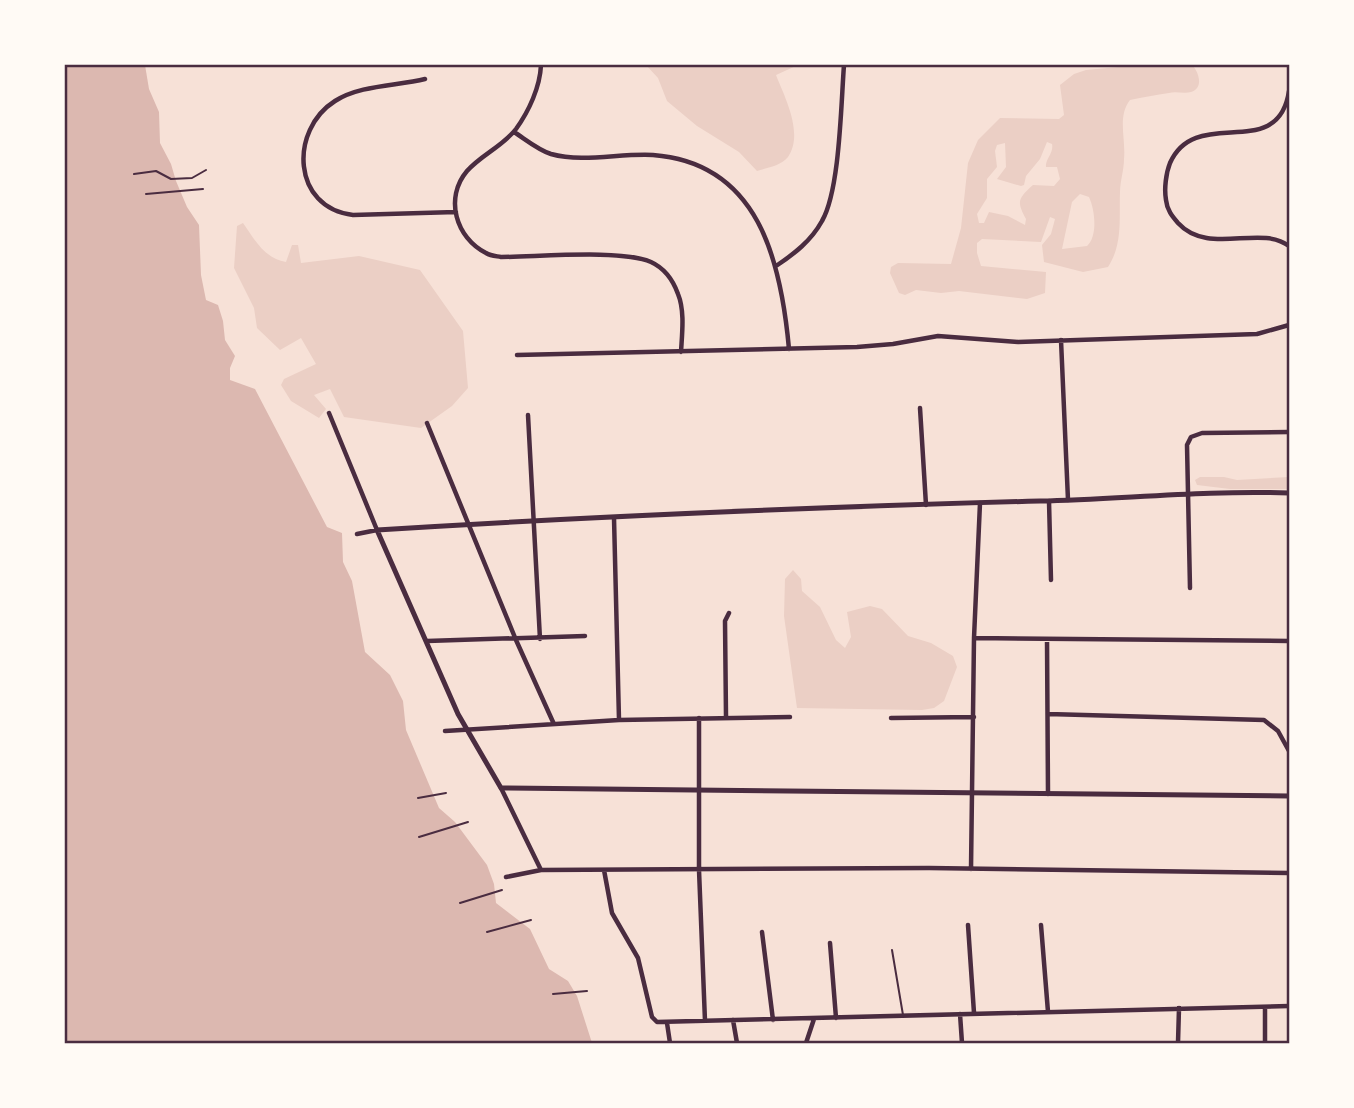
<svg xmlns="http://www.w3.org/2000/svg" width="1354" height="1108" viewBox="0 0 1354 1108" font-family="'Work Sans',sans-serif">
	<rect width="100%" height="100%" fill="#f7e1d7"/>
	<path fill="#ebcfc5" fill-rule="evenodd" d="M646 65H798L776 75C785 98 804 133 788 157 781 166 766 168 757 171L739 152 697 126 667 101 658 78Z
		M1141 65 1169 67 1192 65C1199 72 1204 88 1191 92 1184 94 1176 91 1169 93 1156 95 1143 97 1130 100 1117 117 1126 138 1124 159 1124 170 1120 181 1120 192 1119 218 1123 244 1108 267L1083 272 1044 262 1042 245 1051 234 1055 219 1050 217 1041 242 982 239 977 243V253L981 266 1046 272 1045 293 1027 299 959 291 941 293 916 290 905 295 899 293 890 273 891 267 898 263 951 264 961 228 968 163 978 140 1000 118 1059 119 1064 115 1060 85 1074 74 1086 70ZM1047 142 1052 144C1054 153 1045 159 1046 167H1057L1060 179 1054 186 1033 185C1017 199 1017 202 1026 219L1025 225 1008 216 989 212 984 223H979L977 214 987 198V179L997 167 995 151 997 145 1005 143 1006 167 997 179 1021 186 1024 185 1026 176 1040 159ZM1080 194 1089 197C1095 210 1098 236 1087 246L1062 249 1072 202Z
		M243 223C255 240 264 258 286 262L292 245H298L301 263 359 256 420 270 463 331 468 388 452 406 421 428 344 417 330 389 314 395 326 409 319 418 291 401 281 385 284 379 316 364 301 338 280 350 257 328 254 308 234 268 237 226Z
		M1200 477H1224L1237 480 1289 477V489H1230L1197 485 1195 480Z
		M793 570 801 579 802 591 820 607 836 640 845 648 851 637 847 612 870 606 882 609 908 636 931 643 953 656 957 667 944 701 934 708 922 710 797 708 784 616 785 579Z"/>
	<path fill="#dcb8b0" d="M65 65H145L149 89 159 112 160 143 171 164 176 181 187 207 199 225 201 275 206 300 218 305 223 321 225 340 235 356 230 368V380L255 389 327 527 342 533 343 562 352 581 365 652 390 675 403 701 406 730 439 808 455 822 487 865 494 884 496 903 530 929 549 969 568 981 577 996 592 1043H65Z"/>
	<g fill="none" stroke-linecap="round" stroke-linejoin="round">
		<path stroke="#4a2c40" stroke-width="2" d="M134 174 156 171 171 179 192 178 206 170
			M146 194 203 189
			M418 798 446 793
			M419 837 468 822
			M460 903 502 890
			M487 932 531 920
			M553 994 587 991"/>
		<path stroke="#4a2c40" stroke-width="2" d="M892 950 903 1015"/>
		<path stroke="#4a2c40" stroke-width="4.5" d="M541 65C540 87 529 111 516 129 503 146 481 155 467 171 444 198 456 238 486 253 491 256 496 256 501 257 537 257 622 249 651 262 664 268 673 280 678 294 685 311 682 334 681 352
			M425 79C396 86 360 85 335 101 289 130 292 208 353 215L456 212
			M1289 91C1278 164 1196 104 1170 163 1166 173 1164 189 1166 200 1167 210 1172 216 1178 223 1208 256 1260 224 1289 246
			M514 132C525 139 538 150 551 154 583 163 620 153 653 155 759 163 781 261 789 349
			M776 266C794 254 811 241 822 221 840 190 841 103 844 65
			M1061 340 1068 500
			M517 355 857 347 893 344 938 336 1018 342 1257 334 1289 325
			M920 408 926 505
			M329 413 377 530 357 534
			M528 415 540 639
			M427 423 516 640 553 722
			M1049 501 1051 580
			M614 518 619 720
			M1190 588 1187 445 1191 437 1202 433 1289 432
			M974 638 1289 641
			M1047 639 1048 794
			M427 641 585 636
			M1048 714 1264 720 1278 731 1289 751
			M726 717 725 621 729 613
			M699 718V870L705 1021
			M891 718 974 717
			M445 731 619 720 790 717
			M501 788 541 870
			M971 869 974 638 980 503
			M604 870 612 913 638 958 652 1017 657 1022 1289 1006
			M506 877 541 870 929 868 1289 873
			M968 925 974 1013
			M1041 925 1048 1012
			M762 932 773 1020
			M830 943 836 1018
			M960 1014 962 1043
			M733 1020 737 1043
			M667 1023 670 1043
			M806 1043 814 1019
			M1178 1043 1179 1008
			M1265 1043V1007"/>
		<path stroke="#4a2c40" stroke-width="5" d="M1289 493C1206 490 1123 499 1040 501 819 507 598 516 377 530L458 714 501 788 1289 796"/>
	</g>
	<rect width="1354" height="1108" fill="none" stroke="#fffaf5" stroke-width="133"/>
	<rect x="66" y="66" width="1222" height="976" fill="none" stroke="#4a2c40" stroke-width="2.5"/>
</svg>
